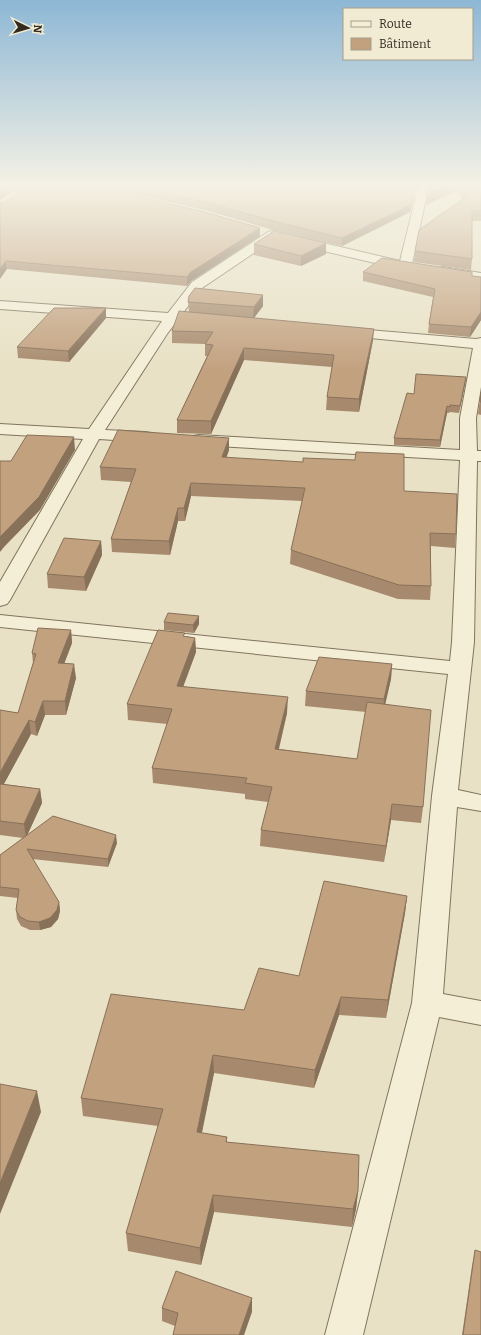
<svg xmlns="http://www.w3.org/2000/svg" width="481" height="1335" viewBox="0 0 481 1335" font-family="Bitter,serif">
	<rect width="100%" height="100%" fill="#e8e1c5"/>
	<g fill="none" stroke-linecap="round" stroke-linejoin="round">
		<defs>
			<path id="minor" d="M419 184H429L412 264 415 267 413 270 409 271 298 245 294 244 292 241 294 238 298 237 400 261Z
				M272 231 276 232 278 235 276 238 202 288 182 314 211 317 213 320 211 323 206 324 176 322 167 334 105 430 145 432 151 433 153 437 151 441 145 442 99 439 10 600 7 604 0 606V582L83 439 0 434V424L89 429 162 321 0 309V301L168 313 192 282 268 232Z
				M443 267 481 273V281L439 274 437 271 439 268Z
				M344 328 476 339 481 338V387L476 418 477 451H481V461H477L474 642 458 790 481 795V811L457 807 443 994 481 1001V1025L439 1017 363 1335H325L412 1003 432 796 448 674 0 627V615L450 661 452 642 460 460 199 445 193 444 191 440 193 436 199 435 460 450V418L473 348 339 335 337 332 339 329Z"/>
		</defs>
		<use href="#minor" stroke="#81745d" stroke-width="2"/>
		<use href="#minor" fill="#f4eed7" fill-rule="evenodd"/>
	</g>
	<path fill="#a78a6d" d="M81 184H417L410 212 342 246 276 231 205 210 132 194Z
		M429 184H481V221H472V259L471 270 414 262 415 251 462 199 457 190 426 205 427 195Z
		M0 203 260 228V236L191 281 187 286 7 269Z
		M326 243V254L301 266 254 255V244Z
		M363 272 472 276 481 277V320L470 337 428 333 429 324 433 297 363 281Z
		M263 295V306L254 318 373 340 359 412 326 410 327 397 332 367 244 360 211 434 177 433V420L207 356H205V344L172 343V331L189 312 188 302Z
		M106 318 69 362 18 358 17 347Z
		M466 377 459 413 450 412 449 413H447L440 447 394 445V438L414 394Z
		M481 392V415L478 414Z
		M229 450 226 458 404 491 456 534 455 548 431 546V586L430 600 398 599 290 564 291 550 302 501 191 496 185 521H178L170 555 112 552 111 539 131 482 101 480 100 467Z
		M101 541 102 555 86 591 48 588 47 574Z
		M164 622 199 624 194 633 164 630Z
		M71 630 72 643 64 664 76 678 66 715H45L37 736 31 734 4 784 40 789 42 803 27 835 117 843 108 867 32 859 59 902 60 911 58 919 51 927 40 930H30L21 926 17 919 16 910 18 898 0 896V855L23 838 0 835V710L18 713 33 663 32 653Z
		M185 636 195 638 196 652 183 686 287 713 279 749 357 759 366 712 305 706 306 691 392 664 391 679 385 704 423 807 421 823 391 820 384 862 260 846 261 830 268 802 245 799V794L153 783 152 768 167 724 128 720 127 704Z
		M407 896 405 913 386 1018 339 1015 314 1088 214 1073 202 1133 227 1137V1142L358 1191 356 1209 352 1227 214 1212 201 1265 128 1251 126 1233 158 1126 83 1116 81 1098 244 1010 299 976Z
		M475 1250 481 1335H462L472 1266Z
		M252 1298V1312L175 1326 162 1321V1308Z"/>
	<path fill="#887159" d="M12 184H24L0 200V192Z
		M416 184H417L410 212 342 246V238Z
		M449 184H457V190L426 205 427 195Z
		M260 228V236L191 281 187 286V277L191 272Z
		M326 243V254L301 266V256Z
		M6 261 7 269 0 279V269Z
		M263 295V306L253 319 254 307Z
		M106 308V318L69 362 68 351Z
		M481 312V320L470 337 471 327Z
		M374 329 373 340 359 412V399Z
		M244 348V360L211 434V421Z
		M466 377 465 384 459 413 460 406Z
		M447 406V413L440 447V440Z
		M74 437 75 450 40 510 4 547 0 552V537Z
		M229 438V450L222 470V457Z
		M191 483V496L185 521 184 508Z
		M178 508V521L170 555 169 541Z
		M101 541 102 555 86 591 84 577Z
		M199 616V624L194 633 193 625Z
		M71 630 72 643 59 677 58 663Z
		M195 638 196 652 178 701 177 686Z
		M74 664 76 678 66 715 65 701Z
		M392 664 391 679 383 714 384 699Z
		M288 697 287 713 275 764V749Z
		M43 701 45 715 37 736 35 722Z
		M29 720 31 734 0 791V773Z
		M40 789 42 803 26 838 24 824Z
		M392 804 391 820 384 862 386 846Z
		M116 835 117 843 108 867V859Z
		M407 896 405 913 386 1018 388 1000Z
		M59 902 60 911 58 919 51 927 40 930 39 922Z
		M341 997 339 1015 314 1088 315 1070Z
		M213 1055 214 1073 198 1150 197 1132Z
		M37 1091 41 1112 0 1214V1183Z
		M358 1191 356 1209 352 1227 353 1209Z
		M213 1195 214 1212 201 1265 200 1248Z
		M252 1298V1312L244 1335H239Z"/>
	<path fill="#c2a17f" stroke="#887159" d="M0 184H12L0 192Z
		M30 184H69L131 195 201 211 260 228 191 272 187 277 6 261 0 269V203H4Z
		M122 184H416L411 205 342 238 277 222 205 202Z
		M429 184H449L427 195Z
		M460 184H481V211H472V259L415 251 419 230 467 196Z
		M274 231 326 243 301 256 254 244Z
		M382 258 472 272V276L481 277V312L471 327 429 324 435 289 363 272Z
		M195 288 263 295 254 307 188 302 189 296Z
		M54 308H106L68 351 17 347Z
		M179 311 374 329 359 399 327 397 334 355 244 348 211 421 177 420 213 345 205 344 213 332 172 331Z
		M416 374 466 377 460 406 450 405V407L447 406 440 440 394 438 407 393 414 394Z
		M481 392V402H480Z
		M118 430 229 438 222 457 303 462V458L355 460 356 452 404 454V491L457 494 456 534 430 533 431 586 399 585 291 550 305 488 191 483 184 508H178L169 541 111 539 136 469 100 467Z
		M27 435 74 437 39 497 0 537V461H11Z
		M64 538 101 541 84 577 47 574Z
		M168 613 199 616 193 625 164 622Z
		M38 628 71 630 58 663 74 664 65 701H43L35 722 29 720 0 773V710L18 713 36 654 32 653Z
		M158 630 185 633 183 636 195 638 177 686 288 697 275 749 357 759 367 702 431 710 423 807 392 804 386 846 261 830 272 787 245 783 247 778 152 768 172 709 127 704Z
		M319 657 392 664 384 699 306 691Z
		M0 784 40 789 24 824 0 821Z
		M53 816 116 835 108 859 27 849 59 902 57 910 50 918 39 922 28 921 20 917 16 910 19 889 0 887V855Z
		M324 881 407 896 388 1000 341 997 315 1070 213 1055 197 1132 227 1137 226 1142 359 1155 358 1191 353 1209 213 1195 200 1248 126 1233 163 1109 81 1098 111 994 244 1010 259 968 299 976Z
		M0 1084 37 1091 0 1183Z
		M475 1250 481 1252V1335H463Z
		M176 1271 252 1298 239 1335H173L178 1313 162 1308Z"/>
	<linearGradient id="sky" x2="0" y2="1"><stop stop-color="#8db7d5"/><stop offset="0.5" stop-color="#f5f2e5"/><stop offset="1" stop-color="#f5f2e5" stop-opacity="0"/></linearGradient>
	<rect width="481" height="371" fill="url(#sky)"/>
	<rect x="343" y="8" width="130" height="52" fill="#f1ebd3" stroke="#a59e8b"/>
	<rect x="351" y="21" width="20" height="6" fill="#f4eed7" stroke="#a59e8b"/>
	<text x="379" y="28" font-size="12" fill="#332b1f">Route</text>
	<rect x="351" y="38" width="20" height="12" fill="#c2a17f" stroke="#a59e8b"/>
	<text x="379" y="48" font-size="12" fill="#332b1f">Bâtiment</text>
	<g transform="translate(28 28) rotate(95)" stroke="#f1ebd3" stroke-width="3" paint-order="stroke">
	<path d="M0-3L7 15L0 10L-7 15Z" fill="#332b1f"/>
	<text y="-6" font-size="11" font-weight="bold" text-anchor="middle" fill="#332b1f">N</text>
	</g>
</svg>
